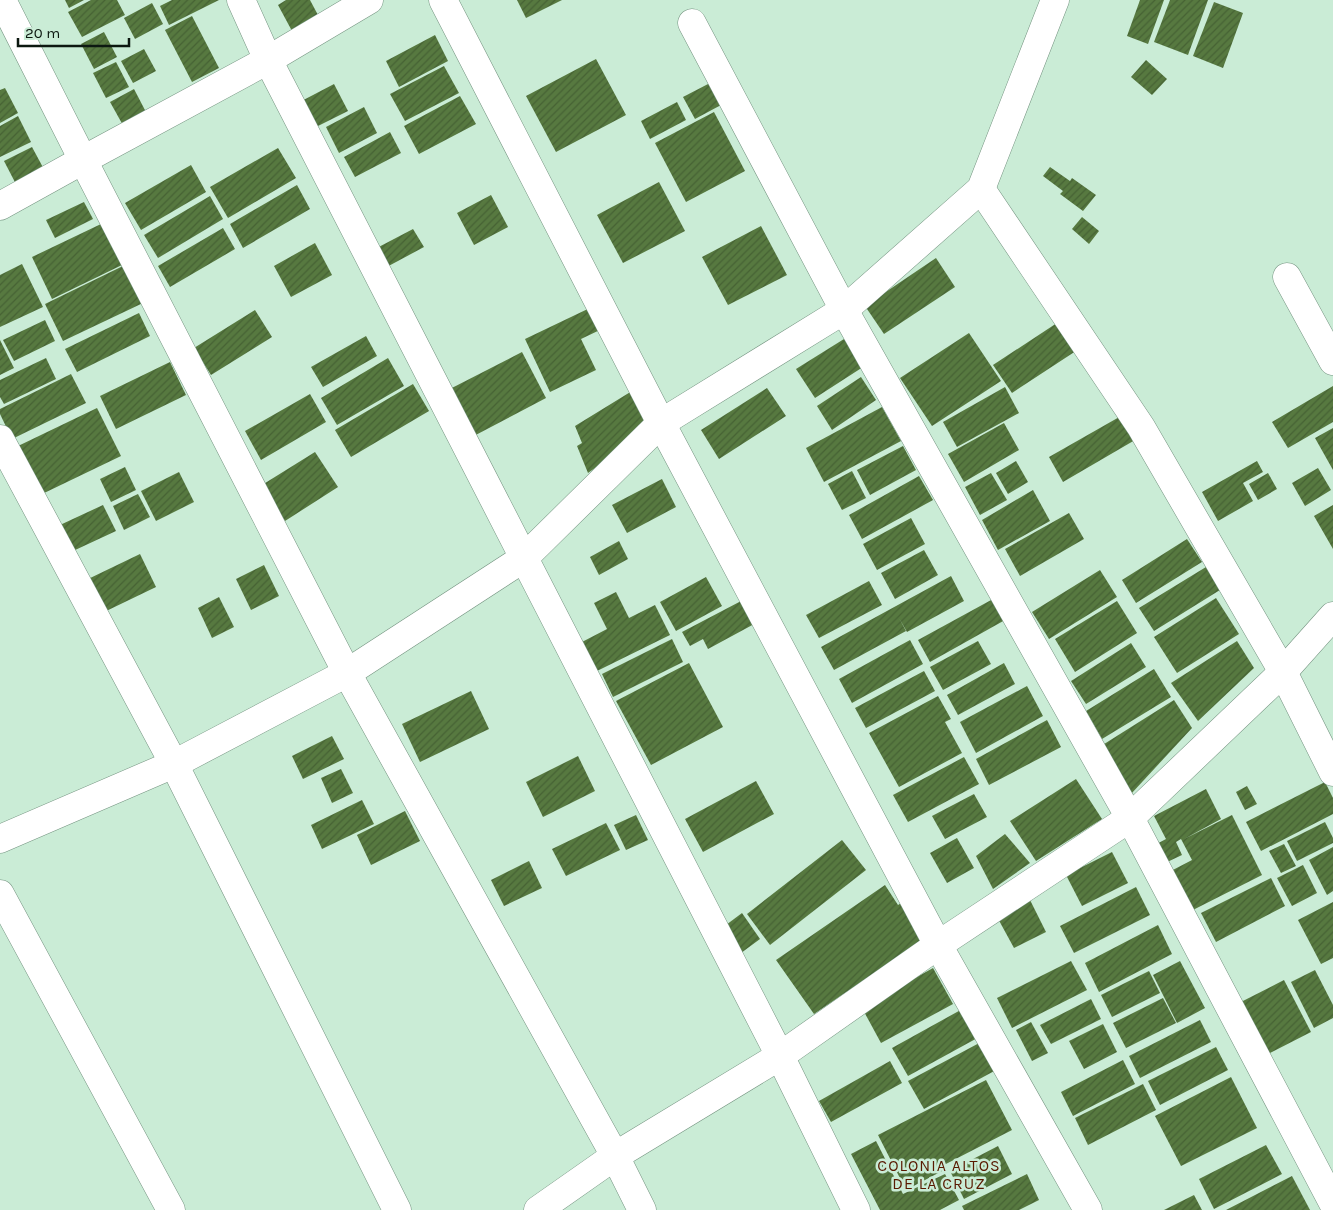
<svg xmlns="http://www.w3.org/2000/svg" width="1333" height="1210" font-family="Karla,sans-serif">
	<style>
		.building { fill: url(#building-hatch) }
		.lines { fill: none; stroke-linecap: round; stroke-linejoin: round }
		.minor-casing { stroke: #759481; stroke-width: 29 }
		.minor { stroke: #fff; stroke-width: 28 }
		.labels { text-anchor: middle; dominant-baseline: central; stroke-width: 5; stroke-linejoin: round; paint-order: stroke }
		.neighbourhood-label { font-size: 16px; letter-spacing: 1px; fill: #591900; stroke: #caecd6 }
	</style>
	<defs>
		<pattern id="building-hatch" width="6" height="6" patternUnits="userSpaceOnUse" patternTransform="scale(1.25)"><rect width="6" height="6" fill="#577940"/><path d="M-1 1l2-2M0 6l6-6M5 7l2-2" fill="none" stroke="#466234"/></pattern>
	</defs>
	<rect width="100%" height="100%" fill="#caecd6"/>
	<!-- building -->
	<g class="building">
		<polygon points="65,0 84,0 69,8"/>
		<polygon points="91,0 117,0 125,15 82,37 68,12"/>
		<polygon points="172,0 219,0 169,25 160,6"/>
		<polygon points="286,0 310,0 319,17 292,31 278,5"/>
		<polygon points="517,0 562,0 526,18"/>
		<polygon points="1140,0 1164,0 1148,44 1127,36"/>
		<polygon points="1170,0 1208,0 1188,55 1154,42"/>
		<polygon points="1214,2 1243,13 1223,68 1193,56"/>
		<polygon points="152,3 163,24 135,39 124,18"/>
		<polygon points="192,16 219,68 192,82 165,30"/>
		<polygon points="104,32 117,57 94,69 81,44"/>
		<polygon points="435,35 448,61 399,87 386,61"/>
		<polygon points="144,49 156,71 133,83 121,61"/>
		<polygon points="596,59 626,115 556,152 526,96"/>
		<polygon points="1146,60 1167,79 1152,95 1131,77"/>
		<polygon points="116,62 129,87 106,98 93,73"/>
		<polygon points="444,66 459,93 405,121 390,94"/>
		<polygon points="710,83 721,105 695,119 683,97"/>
		<polygon points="334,84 348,111 308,131 294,105"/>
		<polygon points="5,88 18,113 0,123 0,90"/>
		<polygon points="134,89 147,114 124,127 110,102"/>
		<polygon points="460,96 476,124 419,154 404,126"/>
		<polygon points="677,102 686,120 650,139 641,121"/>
		<polygon points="364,107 377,133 339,153 326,127"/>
		<polygon points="714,112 745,171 686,202 655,143"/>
		<polygon points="18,116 31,142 0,157 0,126"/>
		<polygon points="390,132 401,153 355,177 344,157"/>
		<polygon points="32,147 46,173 18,188 4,161"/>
		<polygon points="278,148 296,178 228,218 210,187"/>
		<polygon points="191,165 206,192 141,230 125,203"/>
		<polygon points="1050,167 1070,181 1072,178 1096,195 1083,211 1060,194 1063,191 1043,176"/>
		<polygon points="659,182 685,231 623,263 597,215"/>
		<polygon points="297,185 310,209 243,248 230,224"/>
		<polygon points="491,195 508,227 474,245 457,213"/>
		<polygon points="210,196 223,219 158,258 144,235"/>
		<polygon points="84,202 93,219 55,238 46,220"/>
		<polygon points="1082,217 1099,231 1089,244 1072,229"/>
		<polygon points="101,224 122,265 52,299 32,257"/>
		<polygon points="761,226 787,275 728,305 702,257"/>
		<polygon points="223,228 235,249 170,287 158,266"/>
		<polygon points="413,229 424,247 383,269 373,250"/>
		<polygon points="315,243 332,275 291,297 274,266"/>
		<polygon points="936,258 955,287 884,334 865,306"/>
		<polygon points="22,264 43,307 0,327 0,275"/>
		<polygon points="125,265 143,303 63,341 45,304"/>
		<polygon points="594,306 604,328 581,339 596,370 550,392 525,339"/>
		<polygon points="255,310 272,337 211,375 194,348"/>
		<polygon points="139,313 150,336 77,372 65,349"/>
		<polygon points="1063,319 1082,347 1012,393 993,365"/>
		<polygon points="45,320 55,341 14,361 3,340"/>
		<polygon points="969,333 1001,381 932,426 900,378"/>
		<polygon points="366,336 377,356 323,387 311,367"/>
		<polygon points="844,339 863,367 815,398 796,369"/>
		<polygon points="0,340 14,368 0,375"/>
		<polygon points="522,352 546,398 470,438 446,391"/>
		<polygon points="46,358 56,379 4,404 0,397 0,380"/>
		<polygon points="388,358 404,386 337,425 321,398"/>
		<polygon points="170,362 186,395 116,429 100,396"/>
		<polygon points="71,374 86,403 12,439 0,414 0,409"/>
		<polygon points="861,377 876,400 832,430 817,406"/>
		<polygon points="413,384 429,411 351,457 335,430"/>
		<polygon points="1333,386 1333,422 1288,448 1272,422"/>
		<polygon points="1005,387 1019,413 957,447 943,422"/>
		<polygon points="767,388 786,416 719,459 701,430"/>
		<polygon points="632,391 656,424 588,473 577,446 582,443 575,426"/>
		<polygon points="310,394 326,422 261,460 245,431"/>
		<polygon points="882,407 901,441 824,482 806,448"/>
		<polygon points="97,408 121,456 40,495 16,447"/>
		<polygon points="1121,416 1135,440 1063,482 1049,457"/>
		<polygon points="1004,423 1019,450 964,482 948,454"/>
		<polygon points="1333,428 1333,470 1315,438"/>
		<polygon points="903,446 916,470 870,495 857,470"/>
		<polygon points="315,452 338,487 285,521 262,485"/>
		<polygon points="1016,461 1028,482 1008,494 996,473"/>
		<polygon points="1257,461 1263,472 1243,483 1253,501 1218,521 1202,492"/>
		<polygon points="125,467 136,490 111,502 100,479"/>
		<polygon points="1318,468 1331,490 1305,506 1292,483"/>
		<polygon points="852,471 866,498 842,510 828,484"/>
		<polygon points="179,472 194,502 156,521 141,491"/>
		<polygon points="991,473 1007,500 980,515 965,487"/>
		<polygon points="1268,473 1277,489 1258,500 1249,484"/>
		<polygon points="919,476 933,500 862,539 849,515"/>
		<polygon points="662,479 676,507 627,533 612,505"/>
		<polygon points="1033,490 1050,521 998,550 982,520"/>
		<polygon points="138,494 150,517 124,530 113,506"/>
		<polygon points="103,505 116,531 73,551 60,525"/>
		<polygon points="1333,505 1333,549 1314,516"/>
		<polygon points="1069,513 1084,539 1020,576 1005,549"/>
		<polygon points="911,518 925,544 877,570 863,544"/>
		<polygon points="1187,539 1202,562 1136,603 1122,580"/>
		<polygon points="619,541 628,559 599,575 590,557"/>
		<polygon points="924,550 938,575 895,599 881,573"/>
		<polygon points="140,554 156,587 100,614 84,581"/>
		<polygon points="264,565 279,596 251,610 236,579"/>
		<polygon points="1206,567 1220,590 1154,631 1139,608"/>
		<polygon points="1100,570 1117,597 1049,639 1032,612"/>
		<polygon points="951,576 964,601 907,632 899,618 906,631 834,670 821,647"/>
		<polygon points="706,577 722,606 676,631 660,602"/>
		<polygon points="869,581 882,605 819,638 806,615"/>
		<polygon points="616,592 629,618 655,605 670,635 597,671 582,642 607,629 594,603"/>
		<polygon points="219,597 234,627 212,638 198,608"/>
		<polygon points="1216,598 1239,634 1177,673 1154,637"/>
		<polygon points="993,599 1005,620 930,662 918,640"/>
		<polygon points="743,600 756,623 708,649 703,639 690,646 682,632"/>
		<polygon points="1117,601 1137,633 1075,672 1055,639"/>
		<polygon points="672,639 683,662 613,697 602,674"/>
		<polygon points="910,640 923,664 852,703 839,679"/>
		<polygon points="978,641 991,664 943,690 930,667"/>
		<polygon points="1237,641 1254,668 1198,721 1171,683"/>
		<polygon points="1131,643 1146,667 1086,704 1071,681"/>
		<polygon points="689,663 723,727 651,765 616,701"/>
		<polygon points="1004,663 1015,684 958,715 947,695"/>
		<polygon points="1154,669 1171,697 1102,739 1086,711"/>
		<polygon points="924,671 935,691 866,728 855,708"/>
		<polygon points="1027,686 1043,716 976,753 960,722"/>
		<polygon points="471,691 489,729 420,762 402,724"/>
		<polygon points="938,696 951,719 945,722 962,753 899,787 869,733"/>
		<polygon points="1174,700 1192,728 1131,794 1101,746"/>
		<polygon points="1047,720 1061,747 989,785 976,759"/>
		<polygon points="332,736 344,759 303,779 292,756"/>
		<polygon points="578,756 595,791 543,817 526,782"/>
		<polygon points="964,757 979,784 908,822 893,795"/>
		<polygon points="341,769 353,793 332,803 321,778"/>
		<polygon points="1076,779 1102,819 1036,861 1010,821"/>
		<polygon points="756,781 774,814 703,852 685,819"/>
		<polygon points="1325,782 1333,798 1333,814 1261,851 1246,822"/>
		<polygon points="1247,786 1257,804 1245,810 1236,792"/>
		<polygon points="1206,789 1221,819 1184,839 1232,815 1262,875 1189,912 1169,872 1192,860 1181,839 1176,842 1182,855 1163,864 1153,846 1166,839 1154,816"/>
		<polygon points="974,794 987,817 945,839 932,816"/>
		<polygon points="362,800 374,824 322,849 311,825"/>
		<polygon points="405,811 420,841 371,865 357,835"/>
		<polygon points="636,815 648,840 626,850 614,825"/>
		<polygon points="1325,822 1333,838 1333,843 1297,861 1287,841"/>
		<polygon points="606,823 620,850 566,876 552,849"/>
		<polygon points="1005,834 1030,863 993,889 976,856"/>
		<polygon points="957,838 974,868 947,883 930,853"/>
		<polygon points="842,840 866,870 770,945 747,914"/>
		<polygon points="1284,844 1296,866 1281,873 1269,851"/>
		<polygon points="1333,847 1333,891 1327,895 1309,860"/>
		<polygon points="1112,852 1128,883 1082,906 1066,875"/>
		<polygon points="529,861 542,888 504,906 491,880"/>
		<polygon points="1303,865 1317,893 1292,906 1277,878"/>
		<polygon points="1271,878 1285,906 1216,942 1201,913"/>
		<polygon points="885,885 898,905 906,900 930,935 814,1014 776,960"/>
		<polygon points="1136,887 1150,915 1074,953 1060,926"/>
		<polygon points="1029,898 1046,932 1014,948 996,915"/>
		<polygon points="1333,902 1333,958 1321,964 1298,920"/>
		<polygon points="742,913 760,939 737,956 718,931"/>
		<polygon points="1158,925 1172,954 1099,992 1085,963"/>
		<polygon points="1071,961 1087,990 1012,1028 997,998"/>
		<polygon points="1180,961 1205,1008 1177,1023 1153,975"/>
		<polygon points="933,968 953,1004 881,1043 862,1008"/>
		<polygon points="1315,970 1333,1005 1333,1018 1314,1028 1291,982"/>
		<polygon points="1149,971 1160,993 1112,1017 1101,995"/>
		<polygon points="1284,980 1311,1032 1264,1056 1237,1004"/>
		<polygon points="1163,998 1176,1023 1126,1048 1113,1023"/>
		<polygon points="1091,999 1101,1019 1051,1044 1040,1025"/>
		<polygon points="966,1007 981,1036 908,1076 892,1048"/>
		<polygon points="1200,1020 1211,1042 1140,1078 1129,1056"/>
		<polygon points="1031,1022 1048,1053 1032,1061 1016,1030"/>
		<polygon points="1103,1024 1117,1052 1084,1069 1069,1041"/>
		<polygon points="983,1041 998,1069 924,1109 908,1081"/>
		<polygon points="1216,1047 1228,1070 1160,1105 1148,1081"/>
		<polygon points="1123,1060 1135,1084 1073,1116 1061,1092"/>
		<polygon points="890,1061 902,1083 831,1122 819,1101"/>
		<polygon points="1231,1077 1257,1128 1181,1166 1155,1116"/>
		<polygon points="986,1080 1012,1130 942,1166 944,1170 906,1190 878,1135"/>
		<polygon points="1143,1084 1156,1110 1088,1145 1075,1118"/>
		<polygon points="876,1141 903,1194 945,1174 959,1200 940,1210 880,1210 851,1154"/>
		<polygon points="1266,1145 1282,1174 1214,1209 1199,1179"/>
		<polygon points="998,1146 1012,1174 964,1199 950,1171"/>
		<polygon points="1027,1174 1039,1200 1019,1210 964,1210 962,1206"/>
		<polygon points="1292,1176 1310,1210 1226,1210"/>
		<polygon points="1194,1195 1202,1210 1164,1210"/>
	</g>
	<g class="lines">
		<!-- minor casing -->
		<g class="minor-casing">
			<g id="minor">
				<polyline points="2,0 83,160 347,673 615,1156 642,1210"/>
				<polyline points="241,0 268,60 780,1056 856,1210"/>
				<polyline points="443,0 661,423 938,945 1088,1210"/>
				<polyline points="692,23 844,310 1130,818 1333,1203"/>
				<polyline points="981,189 1141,427 1283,672 1333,772"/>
				<polyline points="0,206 83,160 268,60 369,0"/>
				<polyline points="1287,277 1333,361"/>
				<polyline points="0,439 174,764 397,1210"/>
				<polyline points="0,839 174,764 347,673 524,558 661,423 844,310 981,189 1055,0"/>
				<polyline points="0,894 171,1210"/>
				<polyline points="538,1210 615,1156 780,1056 938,945 1130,818 1283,672 1333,616"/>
			</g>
		</g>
		<!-- minor -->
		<use href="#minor" class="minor"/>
	</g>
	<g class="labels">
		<!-- neighbourhood labels -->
		<g class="neighbourhood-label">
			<text x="939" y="1165">COLONIA ALTOS<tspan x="939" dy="18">DE LA CRUZ</tspan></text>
		</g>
	</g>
	<!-- scale -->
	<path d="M18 38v8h111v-8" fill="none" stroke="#0c1810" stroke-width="2.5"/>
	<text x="25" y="38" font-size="15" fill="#0c1810" stroke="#caecd6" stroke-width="4" paint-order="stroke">20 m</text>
</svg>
